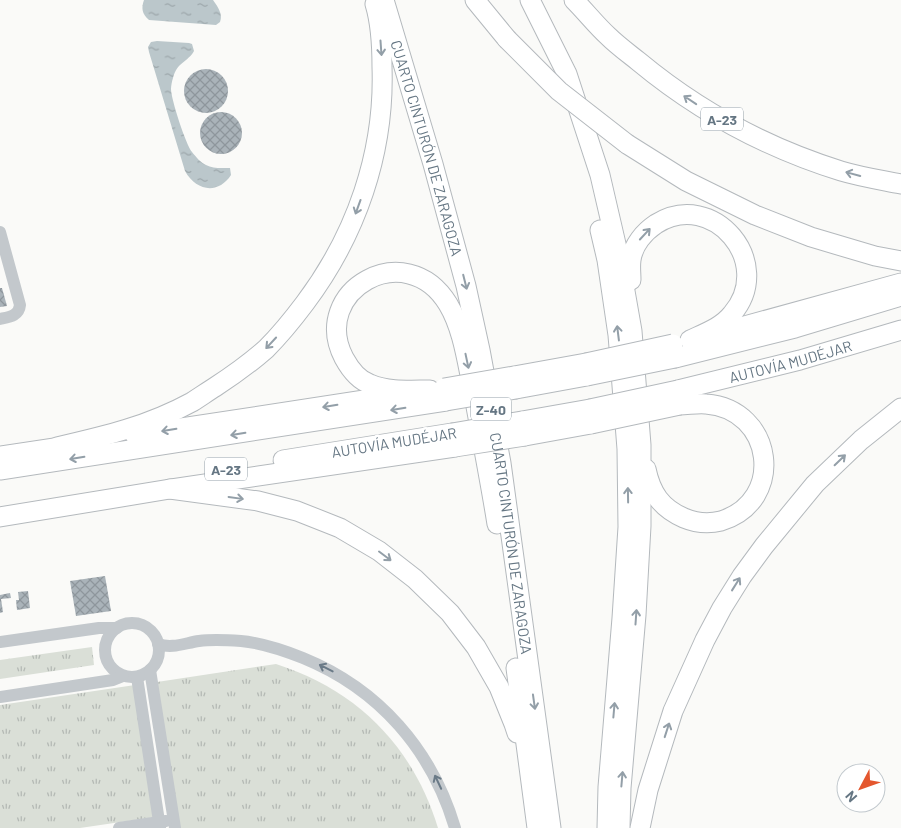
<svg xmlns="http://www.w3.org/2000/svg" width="901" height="828" font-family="Barlow,sans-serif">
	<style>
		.grass { fill: url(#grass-tufts) }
		.water { fill: url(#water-ripples) }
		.building { fill: url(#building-cross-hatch) }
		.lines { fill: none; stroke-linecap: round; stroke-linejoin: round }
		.highway-casing { stroke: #b4b9bd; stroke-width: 21 }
		.minor { stroke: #c3c8cc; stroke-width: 12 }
		.highway { stroke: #fff; stroke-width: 19 }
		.highway-bridge-casing { stroke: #b4b9bd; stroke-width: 21; stroke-linecap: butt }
		.highway-bridge { stroke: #fff; stroke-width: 19 }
		.oneway { stroke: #939fa8 }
		.oneway2 { stroke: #6a7a87 }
		.labels { text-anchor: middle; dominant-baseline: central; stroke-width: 5; stroke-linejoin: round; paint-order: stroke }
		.shield { fill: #fff; stroke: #939fa8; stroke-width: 1 }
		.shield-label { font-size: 14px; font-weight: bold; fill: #657683 }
		.street-label { font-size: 15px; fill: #657683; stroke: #fff }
	</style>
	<defs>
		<pattern id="grass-tufts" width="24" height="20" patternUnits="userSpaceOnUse" patternTransform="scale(1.25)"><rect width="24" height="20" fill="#dadfd7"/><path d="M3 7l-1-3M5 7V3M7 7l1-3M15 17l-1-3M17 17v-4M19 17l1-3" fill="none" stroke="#b4b9b4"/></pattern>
		<pattern id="water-ripples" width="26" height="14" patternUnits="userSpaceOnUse" patternTransform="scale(1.25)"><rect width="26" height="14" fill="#bbc7cb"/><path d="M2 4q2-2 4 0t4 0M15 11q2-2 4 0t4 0" fill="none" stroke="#9ca6aa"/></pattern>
		<pattern id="building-cross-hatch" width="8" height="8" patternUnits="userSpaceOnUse" patternTransform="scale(1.25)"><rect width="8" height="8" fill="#aab3b9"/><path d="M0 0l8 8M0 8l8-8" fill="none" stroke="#8e969c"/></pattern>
	</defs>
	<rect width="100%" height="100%" fill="#fafaf8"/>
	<!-- grass -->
	<g class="grass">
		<polygon points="92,647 94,665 0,679 0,660"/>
		<path d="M276,664C357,690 413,746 438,828H179L157,682Z"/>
		<polygon points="135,685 155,817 80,828 0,828 0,705"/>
	</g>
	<!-- water -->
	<g class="water">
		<path d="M144,0H213C218,7 223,14 220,22L216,25L149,20C142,14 141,8 144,0Z"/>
		<path d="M157,41L189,43L192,44L194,51C188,62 177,62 173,78C172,81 171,86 171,89C171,99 186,145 192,152C196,157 201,163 206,165C213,169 222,168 230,168L231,175C218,195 196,191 185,171L149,52L148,47L151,42Z"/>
	</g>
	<!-- building -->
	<g class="building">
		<circle cx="206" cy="91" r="22"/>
		<circle cx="221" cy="133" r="21"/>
		<polygon points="0,288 2,288 7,306 0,307"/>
		<polygon points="105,576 111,611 76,616 70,581"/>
		<polygon points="28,591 30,608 17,610 16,600 19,600 18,592"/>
		<polygon points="10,593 11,598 1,599 3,612 0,613 0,595"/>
	</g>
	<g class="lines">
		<!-- highway casing -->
		<g class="highway-casing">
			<g id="highway">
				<path id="s1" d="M384,0L433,164L466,286L480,350L501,463L551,828"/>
				<polyline points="475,0 507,39"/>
				<polyline points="530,0 567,74 600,175 619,257 632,331 641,445 641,526 636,615 621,788 620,828"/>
				<path d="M574,0C586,12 596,25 608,36C617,45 628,53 638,61C697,110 767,148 841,171C861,177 881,180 901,184"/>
				<polyline points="627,144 686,181 755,215 811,237 875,256 901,261"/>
				<polyline points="600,230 607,260 618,335 627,449 628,527 622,618 608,787 607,828"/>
				<path d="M631,280C631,273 630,267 631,260C633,245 644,232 656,224C713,188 776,263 732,314C722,327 705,333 690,340"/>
				<polyline points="712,335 901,283"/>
				<polyline points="675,358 795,328 901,296"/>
				<polyline points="514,376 586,363"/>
				<polyline points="516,389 587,376"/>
				<path d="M430,390C411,390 388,392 370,384C358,380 350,369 344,358C309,291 406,235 448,304C463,329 467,362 473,390C481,435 490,480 497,524"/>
				<path id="s2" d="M678,390L800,360L901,330"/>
				<polyline points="522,421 590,409"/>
				<polyline points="135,435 397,395"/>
				<polyline points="525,436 591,424"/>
				<path d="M57,447C105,436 148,426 192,402C200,397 207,392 215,387C232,376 250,363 266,349C280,335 293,319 305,303C356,235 385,153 382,67C382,46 381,24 375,4"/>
				<polyline points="0,456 68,446"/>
				<polyline points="283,460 452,433"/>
				<path d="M646,469C651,493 661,508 684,518C696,523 709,524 721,521C786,501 774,409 706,404C698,403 688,405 680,405"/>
				<polyline points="0,470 446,401"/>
				<polyline points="170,489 258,501 297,511 340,528 379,551 415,579 450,613 476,647 499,687 514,724 517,733"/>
				<polyline points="0,517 170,489 455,447"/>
				<polyline points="516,668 537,828"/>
				<polyline points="640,828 648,790 673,711 705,640 722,608 742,576 764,546 815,484 861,440 901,408"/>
			</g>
		</g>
		<!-- minor -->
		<g class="minor">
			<path d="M0,232L20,305C19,316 9,317 0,319"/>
			<circle cx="132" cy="650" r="27"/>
			<polyline points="0,642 99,628 117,628"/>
			<path d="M158,644C172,649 185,643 199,641C213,639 227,640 241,641C263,643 283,650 303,658C379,689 432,750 455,828"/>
			<polyline points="150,670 175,828"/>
			<polyline points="137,677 160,828"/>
			<polyline points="0,697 113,680 123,676"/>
			<polyline points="119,828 166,821"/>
		</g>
		<!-- highway -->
		<use href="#highway" class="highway"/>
		<!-- highway-bridge casing -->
		<g class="highway-bridge-casing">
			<g id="highway-bridge">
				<polyline points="507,39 559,91 627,144"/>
				<polyline points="586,363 673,344"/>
				<polyline points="587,376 675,358"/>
				<polyline points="444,388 514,376"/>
				<polyline points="446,401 516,389"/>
				<polyline points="590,409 678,390"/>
				<polyline points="591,424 680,405"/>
				<polyline points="452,433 522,421"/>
				<polyline points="455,447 525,436"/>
			</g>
		</g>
		<!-- highway-bridge -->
		<use href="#highway-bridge" class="highway-bridge"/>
	</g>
	<!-- one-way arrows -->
	<defs><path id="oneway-shaft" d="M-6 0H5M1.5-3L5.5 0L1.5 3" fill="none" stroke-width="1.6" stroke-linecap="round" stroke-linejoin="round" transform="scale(1.25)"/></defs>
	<g class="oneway">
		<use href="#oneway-shaft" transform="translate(381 48) rotate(86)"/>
		<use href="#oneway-shaft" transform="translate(690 100) rotate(-146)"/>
		<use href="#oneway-shaft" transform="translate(853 174) rotate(-165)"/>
		<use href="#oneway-shaft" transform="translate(358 207) rotate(110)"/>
		<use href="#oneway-shaft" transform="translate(645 234) rotate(-47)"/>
		<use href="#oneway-shaft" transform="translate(465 282) rotate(76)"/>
		<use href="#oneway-shaft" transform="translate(618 333) rotate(-97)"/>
		<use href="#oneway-shaft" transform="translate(271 343) rotate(133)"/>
		<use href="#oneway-shaft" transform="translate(467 361) rotate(78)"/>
		<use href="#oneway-shaft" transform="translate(330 406) rotate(171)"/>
		<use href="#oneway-shaft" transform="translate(398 409) rotate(171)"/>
		<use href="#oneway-shaft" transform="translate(169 430) rotate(171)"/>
		<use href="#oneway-shaft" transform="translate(238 434) rotate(171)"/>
		<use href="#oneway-shaft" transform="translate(77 458) rotate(171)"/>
		<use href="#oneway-shaft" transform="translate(840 460) rotate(-44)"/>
		<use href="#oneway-shaft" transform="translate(628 495) rotate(-91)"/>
		<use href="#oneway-shaft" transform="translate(236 498) rotate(8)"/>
		<use href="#oneway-shaft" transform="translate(385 556) rotate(37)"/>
		<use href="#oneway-shaft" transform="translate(736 584) rotate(-58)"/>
		<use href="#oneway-shaft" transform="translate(636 617) rotate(-86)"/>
		<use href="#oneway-shaft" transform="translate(534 702) rotate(82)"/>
		<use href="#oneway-shaft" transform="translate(614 710) rotate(-85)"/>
		<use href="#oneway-shaft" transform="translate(667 730) rotate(-72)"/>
		<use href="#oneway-shaft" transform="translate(622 779) rotate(-85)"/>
	</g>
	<g class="oneway2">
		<use href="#oneway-shaft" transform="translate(326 668) rotate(-153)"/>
		<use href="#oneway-shaft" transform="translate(438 782) rotate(-115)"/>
	</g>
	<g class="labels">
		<!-- shield labels -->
		<g class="shield">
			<rect x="701" y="107.5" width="42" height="23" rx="4"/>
			<rect x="471" y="397.5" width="40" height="23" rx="4"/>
			<rect x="205" y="457.5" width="42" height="23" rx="4"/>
		</g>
		<g class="shield-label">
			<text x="722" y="119">A-23</text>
			<text x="491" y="409">Z-40</text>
			<text x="226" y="469">A-23</text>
		</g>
		<!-- street labels -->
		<g class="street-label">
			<text stroke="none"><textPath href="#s1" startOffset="154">CUARTO CINTURÓN DE ZARAGOZA</textPath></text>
			<text stroke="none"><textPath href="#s2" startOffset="116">AUTOVÍA MUDÉJAR</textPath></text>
			<text transform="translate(394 442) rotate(-9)">AUTOVÍA MUDÉJAR</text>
			<text stroke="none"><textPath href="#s1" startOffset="559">CUARTO CINTURÓN DE ZARAGOZA</textPath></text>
		</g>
	</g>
	<!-- north arrow -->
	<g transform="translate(861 788) rotate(229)"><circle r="24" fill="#ffffff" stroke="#c1c8cd"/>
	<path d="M0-4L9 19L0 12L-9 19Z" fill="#e4572e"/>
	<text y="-8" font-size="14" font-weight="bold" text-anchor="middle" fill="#657683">N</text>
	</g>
</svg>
